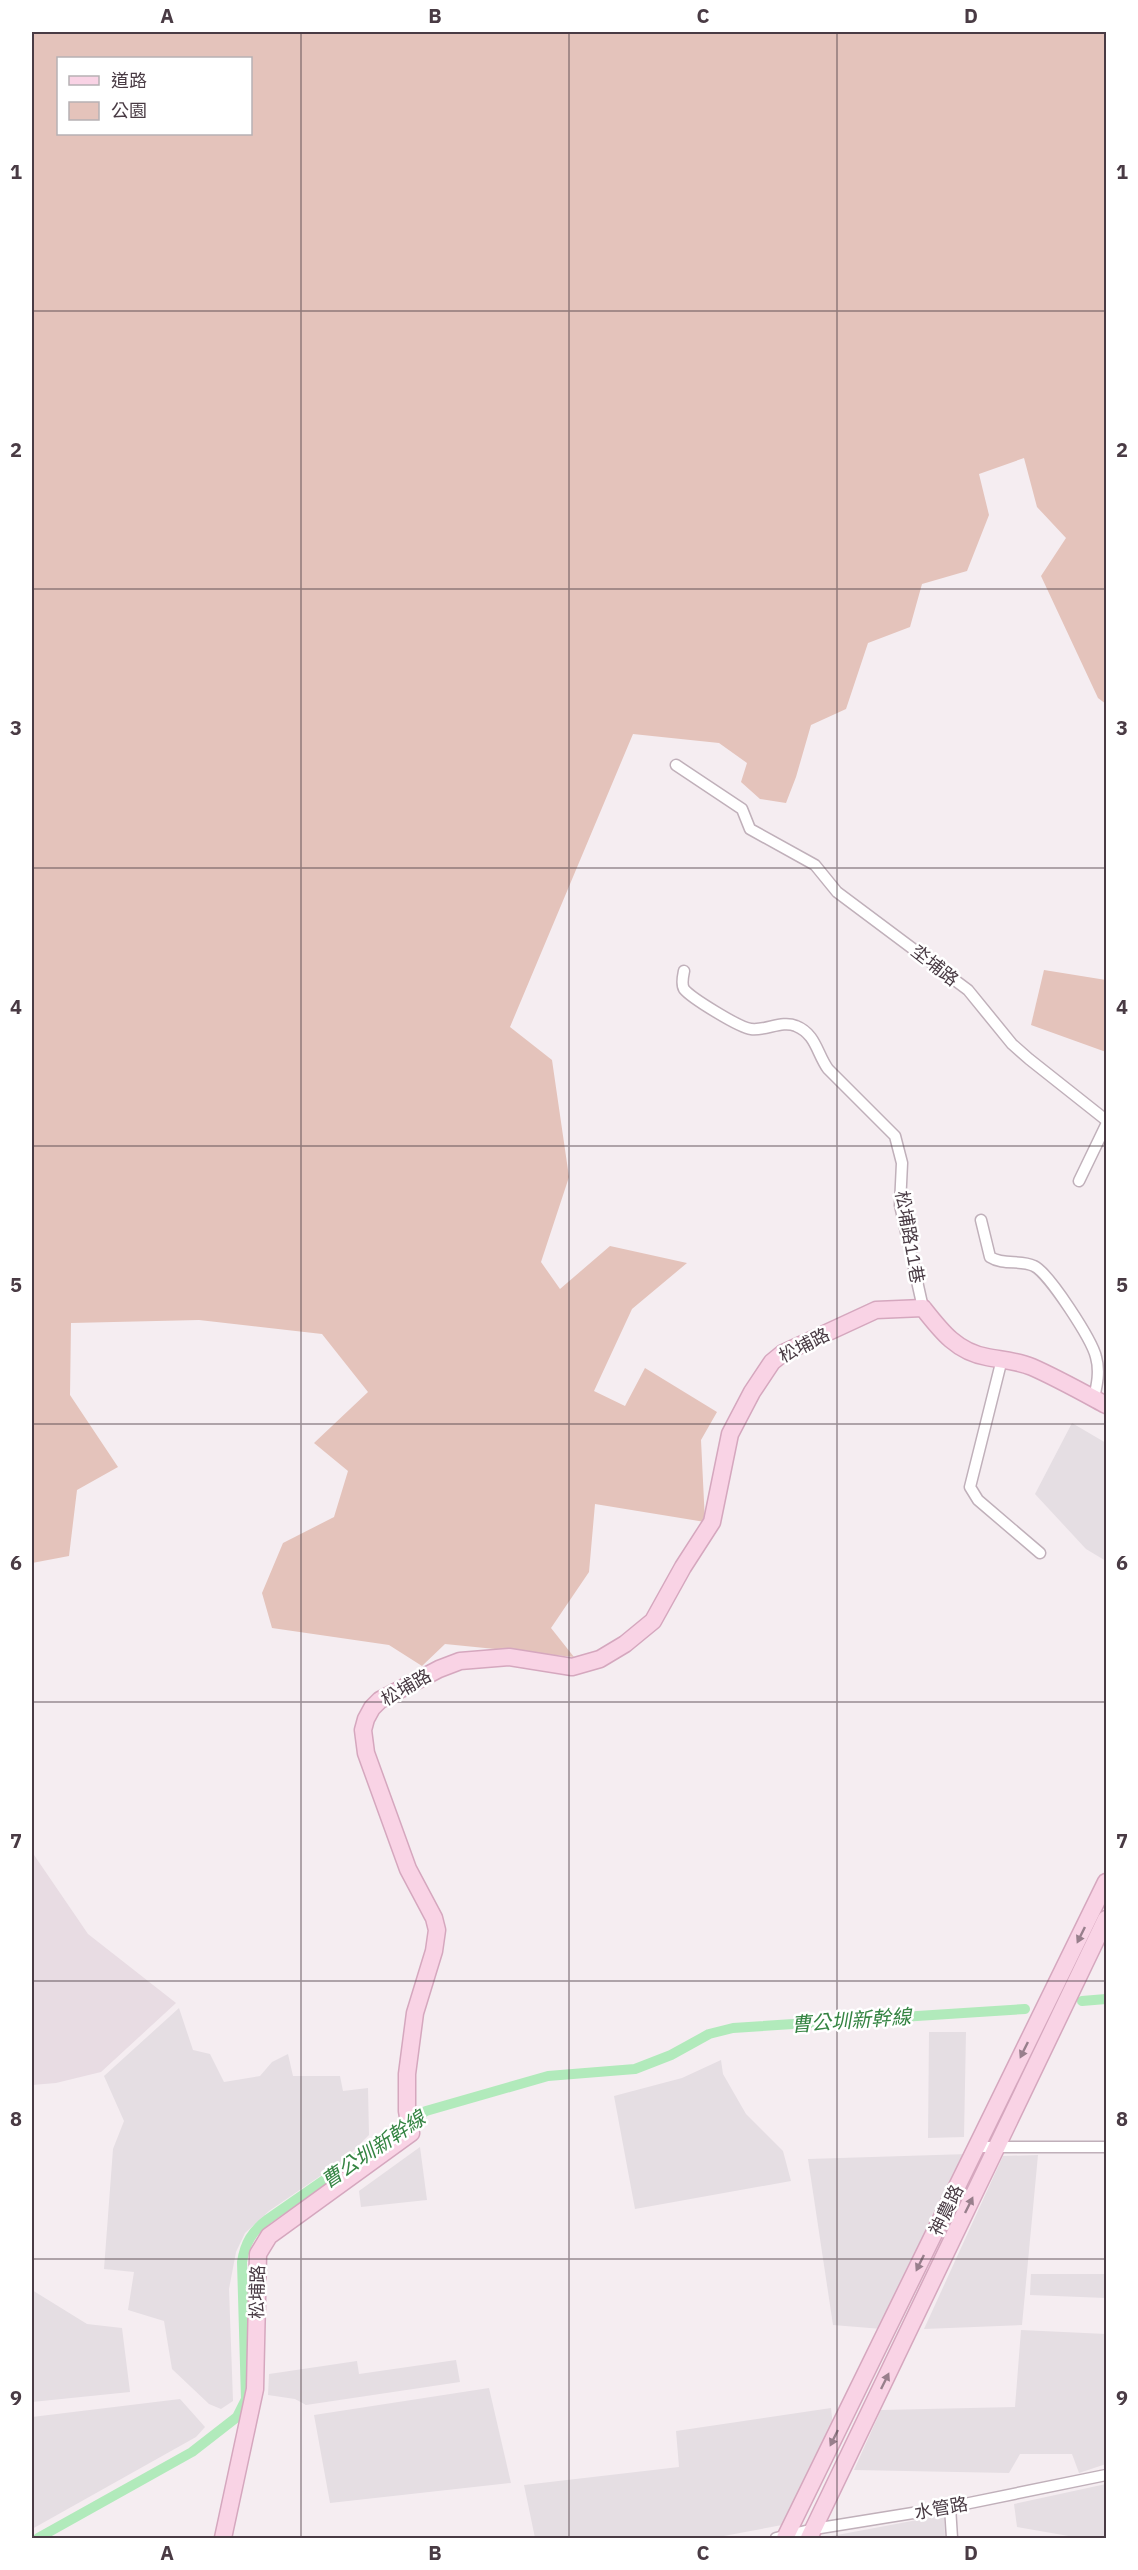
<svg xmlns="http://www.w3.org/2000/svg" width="1138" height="2570" font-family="'IBM Plex Sans','Noto Sans TC',sans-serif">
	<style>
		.residential { fill: #e8dce3 }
		.industrial { fill: #e5dee3 }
		.green { fill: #e4c3bb; fill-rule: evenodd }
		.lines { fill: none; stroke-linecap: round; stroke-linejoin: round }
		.canal { stroke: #b1eabb; stroke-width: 10 }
		.street-casing { stroke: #c0b0ba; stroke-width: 13 }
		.secondary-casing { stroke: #d5a7be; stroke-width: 19 }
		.street { stroke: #fff; stroke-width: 10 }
		.secondary { stroke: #f9d3e5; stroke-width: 16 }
		.oneway { fill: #987f8c }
		.grid { fill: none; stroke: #493b44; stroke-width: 1.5; stroke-opacity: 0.55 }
		.labels { text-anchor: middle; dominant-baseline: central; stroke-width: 5; stroke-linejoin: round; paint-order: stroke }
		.street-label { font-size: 18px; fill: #493b44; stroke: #fff }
		.water-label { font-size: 20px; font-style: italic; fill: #348442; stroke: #fff }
		.neatline { fill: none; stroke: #493b44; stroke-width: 2 }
		.grid-label { font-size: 20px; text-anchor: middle; font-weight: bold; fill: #493b44 }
	</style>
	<rect width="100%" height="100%" fill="#f5edf1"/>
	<!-- residential -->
	<polygon class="residential" points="32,1852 88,1934 176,2003 101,2072 56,2083 32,2085"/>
	<!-- industrial -->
	<g class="industrial">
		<polygon points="1072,1423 1106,1443 1106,1561 1086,1549 1035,1494"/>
		<polygon points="179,2008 193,2050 210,2054 224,2082 260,2076 272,2062 288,2054 293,2076 340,2076 343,2091 368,2088 369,2135 345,2159 269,2211 245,2233 236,2252 229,2289 233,2401 221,2409 209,2404 172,2369 164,2321 128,2310 134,2272 104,2269 113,2149 124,2121 104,2076"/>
		<polygon points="929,2032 966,2032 964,2137 928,2138"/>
		<polygon points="721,2060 723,2074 746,2114 783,2151 791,2181 635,2209 614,2096 682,2078"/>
		<polygon points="420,2147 427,2200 361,2207 359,2191"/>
		<polygon points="968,2154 882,2329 833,2325 808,2159"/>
		<polygon points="1038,2155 1022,2325 924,2329 1003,2156"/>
		<polygon points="1031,2274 1106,2274 1106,2298 1030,2295"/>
		<polygon points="32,2290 87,2324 122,2328 130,2392 32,2402"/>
		<polygon points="1021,2330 1106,2334 1106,2464 1079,2473 1072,2454 1020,2454 1009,2473 854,2470 881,2410 1015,2407"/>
		<polygon points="456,2360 460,2382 306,2405 295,2399 268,2395 269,2374 357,2361 359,2374"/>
		<polygon points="489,2388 511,2483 330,2503 314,2415"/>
		<polygon points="180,2399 205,2427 196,2437 32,2529 32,2417"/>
		<polygon points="831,2408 833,2427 782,2525 713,2538 535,2538 524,2485 679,2467 676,2431"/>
		<polygon points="1106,2484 1106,2538 1080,2538 1017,2527 1014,2504"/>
		<polygon points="944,2515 945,2538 821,2538"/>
	</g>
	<!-- green -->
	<g class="green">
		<path d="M32,32H1106V704L1098,698L1041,576L1066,538L1037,507L1024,458L979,474L989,515L967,571L922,584L910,627L868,643L846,709L811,725L796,777L786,803L760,799L741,782L747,763L719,743L633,734L510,1027L552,1060L569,1177L541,1262L560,1289L610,1246L687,1263L632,1309L594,1391L625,1406L645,1368L717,1412L701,1440L705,1522L595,1504L589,1572L551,1628L574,1657L445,1644L422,1666L389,1645L272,1628L262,1593L283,1543L334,1517L348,1471L314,1443L368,1392L322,1334L199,1320L71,1323L70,1395L118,1467L77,1490L69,1556L32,1563ZM58,58H250V134H58Z"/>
		<polygon points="1044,970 1106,980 1106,1052 1031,1025"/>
	</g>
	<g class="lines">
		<!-- canal -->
		<g class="canal">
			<polyline points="1082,2001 1106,1999"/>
			<path d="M38,2538L192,2452L237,2417L246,2399L242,2262C245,2243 252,2231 268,2219L399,2128L426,2111L548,2076L635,2069L671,2055L709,2034L733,2028L1025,2009"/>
		</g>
		<!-- street casing -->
		<g class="street-casing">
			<g id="street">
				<polyline points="676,765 742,809 750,829 815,865 837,892 968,990 1012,1044 1029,1059 1106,1120"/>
				<path d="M684,971C683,976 681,984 684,989C691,998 740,1028 751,1029C766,1031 782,1020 796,1026C816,1034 817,1054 828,1069L895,1136L902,1163L900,1205L923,1308"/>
				<polyline points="1079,1181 1106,1125"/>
				<path d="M981,1220L990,1257C1004,1266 1020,1259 1034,1266C1049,1273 1092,1340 1096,1357C1100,1371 1097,1385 1094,1398"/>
				<polyline points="1002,1359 970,1487 978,1500 1040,1553"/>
				<polyline points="977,2147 1106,2147"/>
				<polyline points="950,2507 952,2538"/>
				<polyline points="776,2538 814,2529 950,2507 1106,2475"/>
			</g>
		</g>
		<!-- secondary casing -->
		<g class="secondary-casing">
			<g id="secondary">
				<path d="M223,2538L255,2389L258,2254L269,2236L411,2133L407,2111V2074L415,2013L434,1951L437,1930L434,1918L408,1869L366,1753L363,1730L366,1719L372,1708L380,1700L439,1669L460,1661L509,1657L572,1667L600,1659L625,1644L653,1621L683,1567L712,1522L730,1434L752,1392L772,1362L783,1353L876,1310L923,1308C941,1331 957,1352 987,1357C1003,1360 1018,1361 1032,1367C1057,1378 1082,1392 1106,1405"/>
				<polyline points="785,2538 1106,1882"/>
				<polyline points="809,2538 1106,1919"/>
			</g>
		</g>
		<!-- street -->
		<use href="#street" class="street"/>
		<!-- secondary -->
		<use href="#secondary" class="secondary"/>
	</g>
	<!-- one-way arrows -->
	<defs><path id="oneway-solid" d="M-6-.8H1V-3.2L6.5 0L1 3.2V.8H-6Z" transform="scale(1.5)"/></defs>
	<g class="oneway">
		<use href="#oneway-solid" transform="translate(1081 1935) rotate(116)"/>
		<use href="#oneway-solid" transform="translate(1024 2050) rotate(116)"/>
		<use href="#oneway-solid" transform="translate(969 2205) rotate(-64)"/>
		<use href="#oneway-solid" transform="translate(920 2263) rotate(116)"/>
		<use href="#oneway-solid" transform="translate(885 2381) rotate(-64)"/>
		<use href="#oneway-solid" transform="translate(834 2438) rotate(116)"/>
	</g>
	<!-- grid -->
	<path class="grid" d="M301,32V2538M569,32V2538M837,32V2538M32,311H1106M32,589H1106M32,868H1106M32,1146H1106M32,1424H1106M32,1702H1106M32,1981H1106M32,2259H1106"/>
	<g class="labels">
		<!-- street labels -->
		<g class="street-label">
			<text transform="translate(935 965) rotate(38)">坔埔路</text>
			<text transform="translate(910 1237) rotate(80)">松埔路11巷</text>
			<text transform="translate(804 1345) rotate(-27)">松埔路</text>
			<text transform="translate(406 1687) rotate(-30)">松埔路</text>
			<text transform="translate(946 2210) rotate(-64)">神農路</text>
			<text transform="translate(257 2292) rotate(-89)">松埔路</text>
			<text transform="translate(941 2508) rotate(-10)">水管路</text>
		</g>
		<!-- water labels -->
		<g class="water-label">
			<text transform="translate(851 2020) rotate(-4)">曹公圳新幹線</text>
			<text transform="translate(373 2149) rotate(-34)">曹公圳新幹線</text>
		</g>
	</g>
	<!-- border -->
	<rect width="1138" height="2570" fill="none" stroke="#ffffff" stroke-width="66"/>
	<!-- legend -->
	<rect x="57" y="57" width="195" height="78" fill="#ffffff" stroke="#b6b1b4" stroke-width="1.5"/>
	<rect x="69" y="76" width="30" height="9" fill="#f9d3e5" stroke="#b6b1b4" stroke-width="1.5"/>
	<text x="111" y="87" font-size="18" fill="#493b44">道路</text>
	<rect x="69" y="102" width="30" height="18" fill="#e4c3bb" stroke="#b6b1b4" stroke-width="1.5"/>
	<text x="111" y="117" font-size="18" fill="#493b44">公園</text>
	<rect x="33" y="33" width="1072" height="2504" class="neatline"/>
	<g class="grid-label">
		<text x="167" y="23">A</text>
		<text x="435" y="23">B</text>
		<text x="703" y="23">C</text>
		<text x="971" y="23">D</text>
		<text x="16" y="179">1</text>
		<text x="1122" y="179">1</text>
		<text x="16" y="457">2</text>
		<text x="1122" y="457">2</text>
		<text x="16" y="735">3</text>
		<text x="1122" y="735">3</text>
		<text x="16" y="1014">4</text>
		<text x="1122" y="1014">4</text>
		<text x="16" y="1292">5</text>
		<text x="1122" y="1292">5</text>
		<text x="16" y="1570">6</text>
		<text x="1122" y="1570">6</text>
		<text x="16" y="1848">7</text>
		<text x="1122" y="1848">7</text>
		<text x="16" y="2126">8</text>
		<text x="1122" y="2126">8</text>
		<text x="16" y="2405">9</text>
		<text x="1122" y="2405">9</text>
		<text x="167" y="2560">A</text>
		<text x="435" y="2560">B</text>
		<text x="703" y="2560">C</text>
		<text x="971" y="2560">D</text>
	</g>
</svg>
